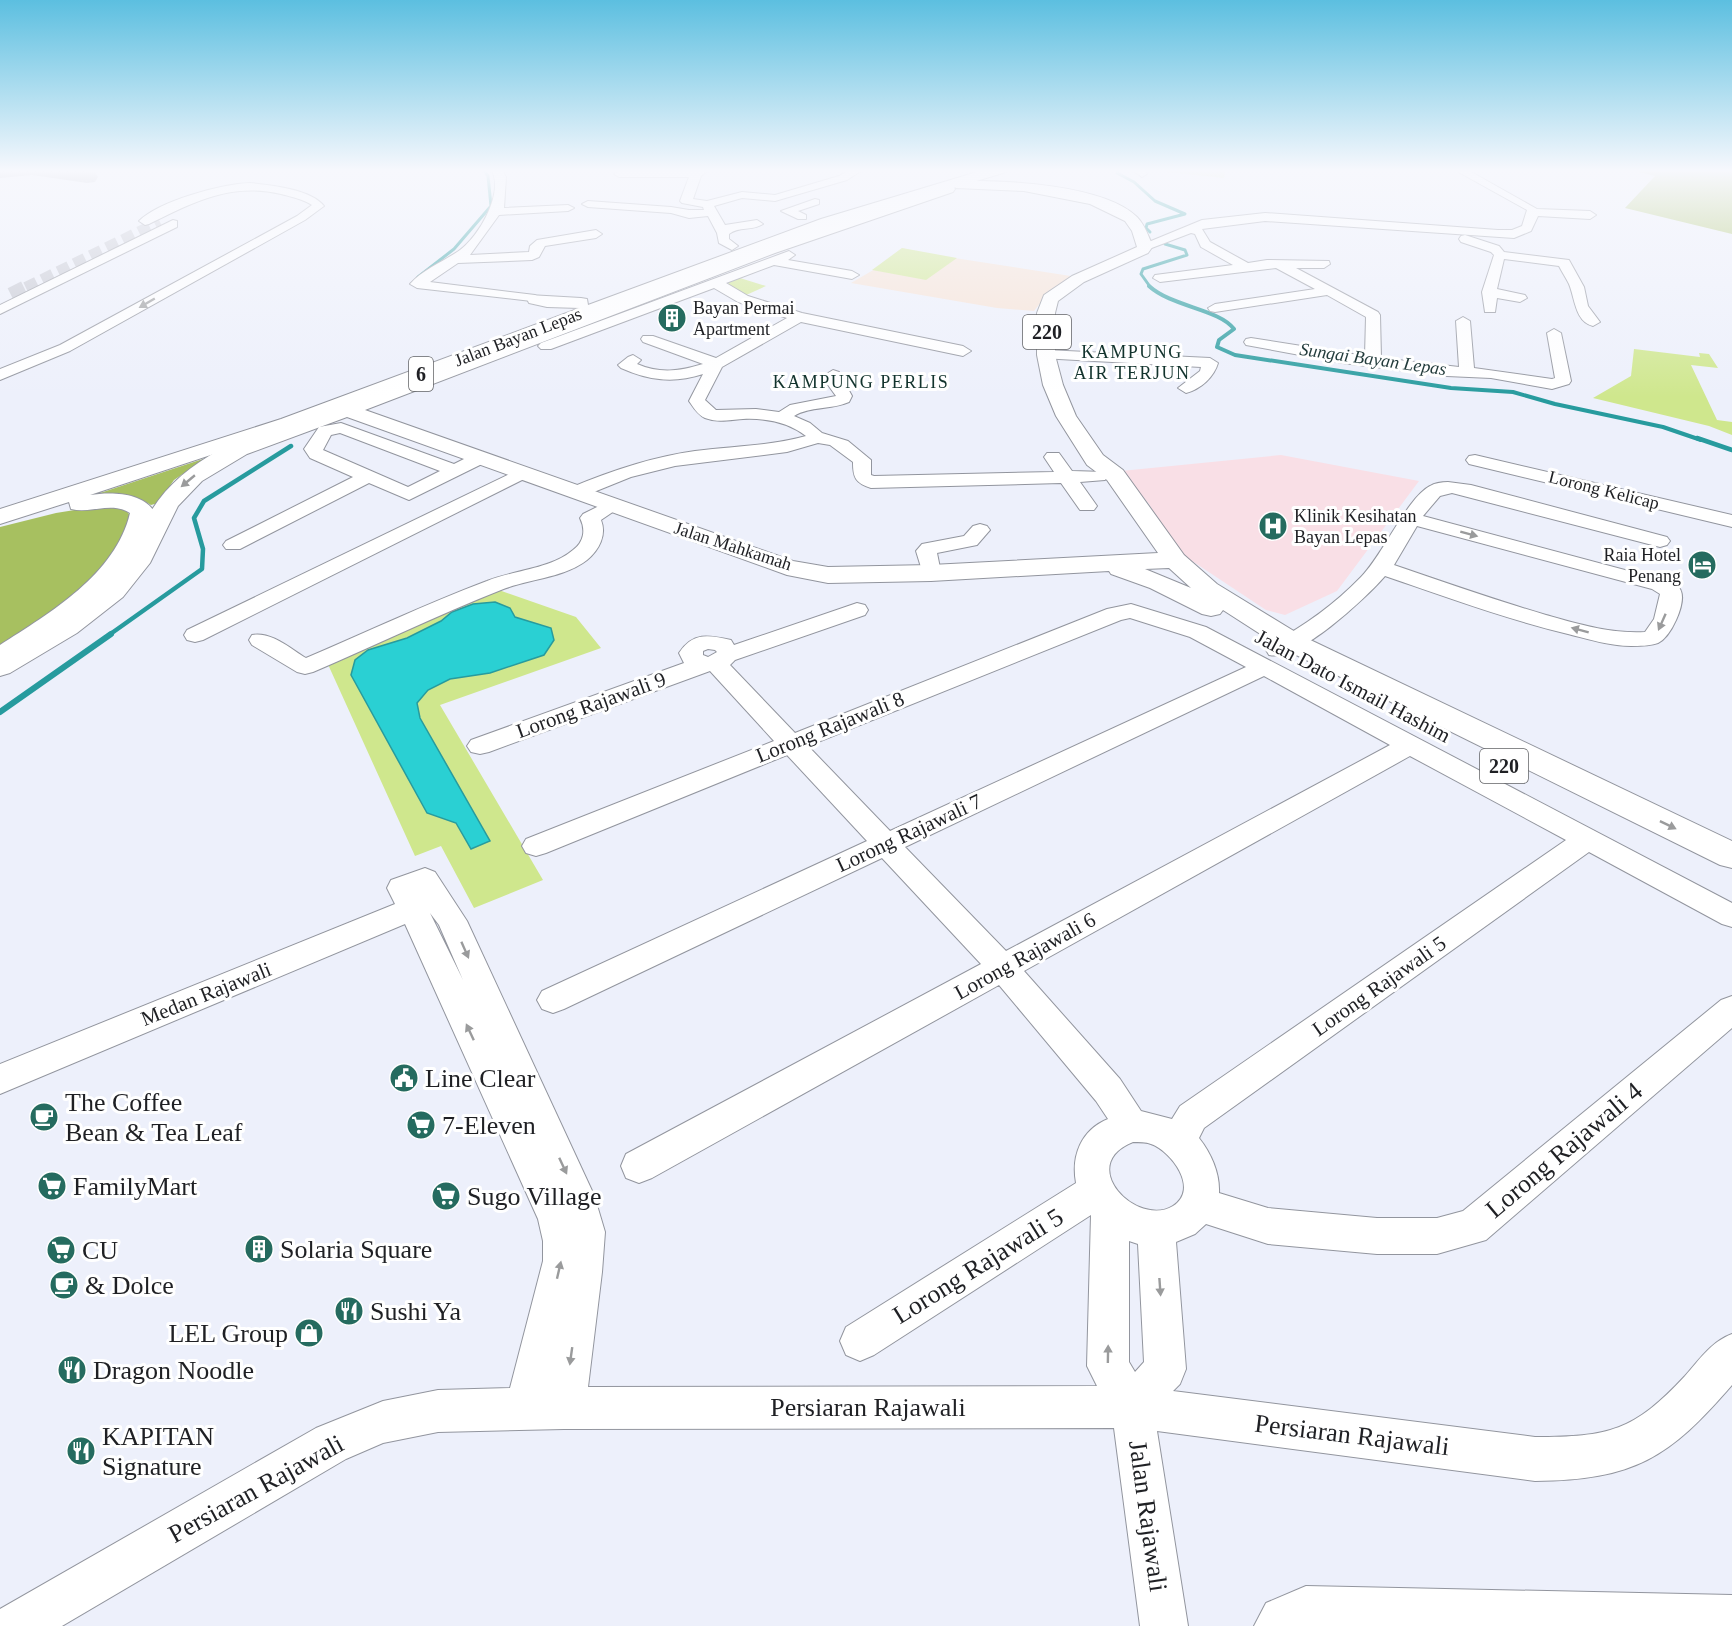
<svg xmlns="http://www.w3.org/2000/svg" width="1732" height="1626" font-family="Georgia,serif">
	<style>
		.education { fill: #f7e2d4 }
		.medical { fill: #f9dfe6 }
		.green { fill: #cfe78d }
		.forest { fill: #a7c060 }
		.water { fill: #2ad0d3; stroke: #279b9e; stroke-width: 1.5 }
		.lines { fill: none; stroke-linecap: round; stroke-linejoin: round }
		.stream-far3 { stroke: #279b9e; stroke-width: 3 }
		.stream-far2 { stroke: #279b9e; stroke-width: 4 }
		.stream-far1 { stroke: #279b9e; stroke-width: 4.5 }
		.stream { stroke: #279b9e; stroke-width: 6 }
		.taxiway { fill: #9698a0; fill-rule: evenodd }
		.minor-tunnel-far1 { stroke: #c4c6d0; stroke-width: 12; stroke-dasharray: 12 6; stroke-linecap: butt }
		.minor-tunnel { stroke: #c4c6d0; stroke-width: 15; stroke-dasharray: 15 8; stroke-linecap: butt }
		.minor-casing { stroke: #92959e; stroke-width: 2 }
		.major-casing { stroke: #92959e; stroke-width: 2 }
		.highway-casing { stroke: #92959e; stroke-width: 2 }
		.minor { fill: #fff; fill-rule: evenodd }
		.major { fill: #fff; fill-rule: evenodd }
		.highway { fill: #fff; fill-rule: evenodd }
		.oneway { fill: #9a9b9c }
		.labels { text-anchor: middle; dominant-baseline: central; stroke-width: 6; stroke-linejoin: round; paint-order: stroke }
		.far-poi-label { font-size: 18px; fill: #1f2024; stroke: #fff; text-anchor: start }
		.far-street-label { font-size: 18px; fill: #1f2024; stroke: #fff }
		.far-neighbourhood-label { font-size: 18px; letter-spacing: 1.5px; fill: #12332d; stroke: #fff }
		.far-water-label { font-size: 18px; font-style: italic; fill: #233c3c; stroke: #fff }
		.shield { fill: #fff; stroke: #626366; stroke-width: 1.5 }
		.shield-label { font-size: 20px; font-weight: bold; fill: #1f2024 }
		.street-label { font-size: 21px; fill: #1f2024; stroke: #fff }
		.near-poi-label { font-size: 26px; fill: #1f2024; stroke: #fff; text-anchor: start }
		.near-street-label { font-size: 26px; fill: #1f2024; stroke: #fff }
	</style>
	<rect width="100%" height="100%" fill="#edf0fb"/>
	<!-- education -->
	<polygon class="education" points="902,248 922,253 1077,277 1045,297 1034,311 997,308 851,283 875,269"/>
	<!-- medical -->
	<polygon class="medical" points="1281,455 1419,481 1337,591 1285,615 1266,610 1174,549 1149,504 1121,471"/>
	<!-- green -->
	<g class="green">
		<polygon points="1139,169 1224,169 1226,170 1224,178"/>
		<polygon points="902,248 957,258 926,280 872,270"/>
		<polygon points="740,278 766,286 744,296 728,286 729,282"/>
		<polygon points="1634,349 1700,357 1699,353 1709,354 1718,368 1691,365 1717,420 1732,422 1732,435 1709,426 1593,398 1631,376"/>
		<polygon points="493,588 576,617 601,648 440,705 543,880 474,908 441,846 415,856 326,660"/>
	</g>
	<!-- forest -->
	<g class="forest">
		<polygon points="1627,169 1732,169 1732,234 1625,208 1655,176"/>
		<path d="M206,458L174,480L158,503L151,505C133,494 116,494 94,495Z"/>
		<polygon points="106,505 126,510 131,517 119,547 78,595 0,649 0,527 56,513"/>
	</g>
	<!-- water -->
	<polygon class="water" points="495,602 510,608 515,617 551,628 554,640 544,655 490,673 450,679 428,690 417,703 420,718 490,841 471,849 456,823 427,813 351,675 355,660 368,650 407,638 441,621 452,612 473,604"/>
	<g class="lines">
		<!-- stream-far3 -->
		<g class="stream-far3">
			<polyline points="1118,169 1117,173 1134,182 1155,201 1185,214 1147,224 1146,228 1150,232"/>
			<polyline points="418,277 454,249 491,206 488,176 483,169"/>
			<polyline points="1151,288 1141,274 1143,269 1187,255 1185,250 1165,244"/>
		</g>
		<!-- stream-far2 -->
		<path class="stream-far2" d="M1149,286C1172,307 1219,309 1234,329L1219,340L1217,347L1235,355L1451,388L1513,392L1555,404L1663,427L1701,440"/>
		<!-- stream-far1 -->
		<g class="stream-far1">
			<polyline points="1697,438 1732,450"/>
			<polyline points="109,635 202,569 203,549 194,518 204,501 291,446"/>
		</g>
		<!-- stream -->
		<polyline class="stream" points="0,712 111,634"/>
		<!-- taxiway -->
		<polygon class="taxiway" points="0,169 77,169 95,172 98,177 95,182 87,183 32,175 0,178"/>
		<!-- minor-tunnel-far1 -->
		<polyline class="minor-tunnel-far1" points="26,288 160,222"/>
		<!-- minor-tunnel -->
		<polyline class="minor-tunnel" points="11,295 29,286"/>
		<!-- minor casing -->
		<g class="minor-casing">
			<g id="minor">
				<path d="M491,169H501L506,177L504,208L568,205L574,208L568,211L499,215L470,255L529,252L530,246L537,240L596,230L602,234L596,238L545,246L539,257L532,260L458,263L430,282L535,295L542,299L540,302L417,288L410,284C423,269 445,261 460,250C479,236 505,192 491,169Z"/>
				<path d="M697,169H709L701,176L693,199L707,201L742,192L775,195L839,176L851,169H864L847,180L775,201L742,198L714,206L725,225L757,220L763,224C753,231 739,226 729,234V239L738,246L732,250L719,243L717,233L708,216L689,218L671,213L588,207L582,204L588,201L671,207L689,210H704L703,207L682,203L680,201L689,177H619L614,174L619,171Z"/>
				<polygon points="1131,169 1143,169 1147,174 1142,177"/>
				<polygon points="1453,169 1466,169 1537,209 1590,211 1596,215 1590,219 1538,216 1531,231 1514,238 1265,221 1202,229 1210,242 1248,263 1267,260 1329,261 1330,264 1324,268 1296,268 1378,312 1380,315 1381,358 1459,367 1456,321 1463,317 1470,321 1474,368 1552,379 1555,378 1547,333 1554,329 1561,333 1571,381 1569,384 1552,389 1491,378 1447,376 1343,363 1246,345 1244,342 1246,339 1251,338 1365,356 1366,317 1327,295 1215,312 1210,311 1208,308 1215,304 1315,289 1276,268 1160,282 1153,278 1155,275 1233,265 1201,247 1195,234 1191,233 1149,249 1145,250 1139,246 1202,220 1265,213 1498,230 1512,230 1522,226 1527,210"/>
				<path d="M250,183C270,185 311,189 324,206L305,220L70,351L0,380V369L60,345L297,216L312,205C303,199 292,197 281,194C232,182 193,202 149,224L145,225L139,221C159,201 221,184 250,183Z"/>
				<polygon points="815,199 819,200 819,204 798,211 806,215 806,219 798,219 781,211"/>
				<polygon points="173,220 177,221 177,227 0,314 0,305"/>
				<path d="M1465,235L1499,246L1504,252L1569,260L1584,287L1588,306L1600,322L1593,326C1575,322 1575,298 1569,284C1566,278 1562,272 1559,266L1504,259L1497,289L1525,295L1527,298L1520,302L1497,298L1495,312H1485L1482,292L1494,255L1491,252L1461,242L1459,239L1461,236Z"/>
				<path d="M789,251L795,255L788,260L852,271L859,275L852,279L774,265L726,283L748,296L802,313L963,346L971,351L963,356L801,322L722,367L705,400L716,410L756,409L779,412L790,405L836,396L828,385L825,375L833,370L839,372L852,396L849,402C831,410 810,406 794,416L810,423L822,433L848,441L871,460V475L874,476L1054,472L1044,457L1047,453H1059L1072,471L1105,472L1108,476L1105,480L1080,482L1097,506L1094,510H1080L1061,483L871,488C855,483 853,477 853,462L830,445L818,443L787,452L675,466L631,477L584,496H570L568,492L570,488C610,471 652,457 695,451C733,446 770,446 806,436C788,422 765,418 743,419C730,420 718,423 705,418C698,415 693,407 689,401L703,374C673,384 648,380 621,368L618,365L628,357L633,355L641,360L637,364C660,374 680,371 703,364L643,342L641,339L643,336H653L716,358L787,318L738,302L714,288L551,349H541L538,346L541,343Z"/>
				<path d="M1046,350L1210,358L1218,363C1214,377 1201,389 1186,393L1178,388L1200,371L1201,367L1041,358L1038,355Z"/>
				<path d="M341,423L454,464L474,454H486L489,458L486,462L409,500L369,483L240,549H226L223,545L226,541L353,477L310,458L304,449L319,427ZM340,433L440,471L408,487L323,450L331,435Z"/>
				<polygon points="1475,455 1732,515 1732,527 1469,464 1466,460 1469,456"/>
				<polygon points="522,468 528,469 531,473 528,477 203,640 195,642 187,640 184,635 187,630"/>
				<path d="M1448,482L1471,485L1667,537L1670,541L1667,545L1660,547L1452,493L1440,496L1423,516L1666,581C1672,583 1679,585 1681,591C1686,604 1671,637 1658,643C1650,646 1639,646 1631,646C1610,646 1588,639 1568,634C1506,619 1446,597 1385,576C1366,598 1298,662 1269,655L1266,650L1269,645C1303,627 1334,605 1361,577C1383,555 1407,498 1430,486C1435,483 1442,482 1448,482ZM1417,526L1652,589L1660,594L1654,619L1645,632C1611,634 1578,624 1546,615C1495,600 1444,582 1394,565Z"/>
				<path d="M613,499L620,501L623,505L601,520C607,535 599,550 587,560C564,578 528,579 501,590C438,615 376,645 313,672L305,674L297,672L252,645L249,640L252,635C271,631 291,649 306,658C367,632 426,604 487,581C514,570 551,569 573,550C584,542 586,530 580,518L583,514Z"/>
				<polygon points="980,524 987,526 990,530 977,545 937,553 941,573 938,577 931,579 924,577 916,551 922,544 964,536 973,526"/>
				<path d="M857,603L865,605L868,610L865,615L735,660L730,665L795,733L1107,609L1131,604L1206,627L1732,903V927L1722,924L1589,852L1204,1128L1199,1138C1211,1153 1220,1173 1219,1193L1268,1208L1377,1218H1437L1463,1211L1721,1000L1732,996V1028L1486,1240L1437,1254H1377L1268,1244L1206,1224L1195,1234L1176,1242L1186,1369L1180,1384L1173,1391L1535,1437C1609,1437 1634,1431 1685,1376C1700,1359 1711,1342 1732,1334V1385C1669,1458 1634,1480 1535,1481L1157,1431L1188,1626H1140L1114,1428L564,1429L438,1432L383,1443L346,1459L62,1626H0V1609L316,1428L383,1401L438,1390L510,1388L543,1261V1241L538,1219L405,924L0,1094V1064L395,904L387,888L391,880L425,868L435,872L467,921L594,1195L605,1232L602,1272L588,1387L1097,1386L1087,1366L1091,1215L874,1355L860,1361L846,1355L840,1341L846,1327L1076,1183C1071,1156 1081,1130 1108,1119L1096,1101L999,985L652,1178L639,1183L626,1178L621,1166L626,1154L981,964L882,858L564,1009L553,1013L542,1009L537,1000L542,991L867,841L787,755L546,853L536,856L526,853L522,846L526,839L774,741L710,671L489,752L480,754L471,752L467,746L471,740L684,663L679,653C693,632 708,635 731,640L734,645ZM1130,618L1190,637L1246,667L890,831L808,746L1121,620ZM708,649L715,650L717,652L708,657L703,655V651ZM1264,676L1390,745L1006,951L905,847ZM1410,756L1566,840L1180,1106L1172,1119L1141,1111L1120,1079L1024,971ZM430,913L439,925L463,980ZM1133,1142C1139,1142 1146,1142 1151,1144C1171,1151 1200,1189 1173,1206C1137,1228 1075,1165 1133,1142ZM1129,1241L1138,1244L1144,1362L1135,1372L1129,1362Z"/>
				<polygon points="1306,1586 1732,1595 1732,1626 1254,1626 1266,1603"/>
			</g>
		</g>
		<!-- major casing -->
		<g class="major-casing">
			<path id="major" d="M961,181C1006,180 1105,185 1137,217C1145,225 1148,236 1153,246L1148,253L1084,282L1058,301L1055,313V355L1063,385L1076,416L1103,455L1123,470L1184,555L1217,584L1302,636L1732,841V868L1720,865L1282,648L1223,610L1220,614L1211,616L1202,614L1150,588L1111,574L1109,571L931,581L828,583L787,575L347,417L247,454L202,481L178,506L150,563L123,597L77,633L10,673L0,676V655C41,631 88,608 119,571C131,555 138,536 147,518C164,487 189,467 219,450L764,247L948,185L953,186L955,189L953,192L775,253L365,410L793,561L828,567L931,565L1158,553L1107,480L1087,465L1056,416L1043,385L1037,355V313L1044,295L1072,276L1137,247L1132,231L1125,221L1090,204L1024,191L956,188L954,185ZM1169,568L1191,588L1145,569Z"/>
		</g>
		<!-- highway casing -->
		<g class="highway-casing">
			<path id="highway" d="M987,169H1007L1006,172L831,225L295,427L90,495C111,492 141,492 154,511C151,527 146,540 138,554C118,586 36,657 0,665V645C50,613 116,574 130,513C111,501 91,514 71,509L69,502L0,524V509L281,419L580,308L547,307L529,303L527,299L529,295L581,298L587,299L588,305L821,219Z"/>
		</g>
		<!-- minor -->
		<use href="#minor" class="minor"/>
		<!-- major -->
		<use href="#major" class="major"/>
		<!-- highway -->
		<use href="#highway" class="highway"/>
	</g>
	<!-- one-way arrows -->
	<defs><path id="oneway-solid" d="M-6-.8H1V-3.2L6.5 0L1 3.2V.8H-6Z" transform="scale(1.5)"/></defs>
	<g class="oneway">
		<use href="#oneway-solid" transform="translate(147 303) rotate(150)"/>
		<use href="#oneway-solid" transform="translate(188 481) rotate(140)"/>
		<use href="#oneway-solid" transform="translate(1469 534) rotate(15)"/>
		<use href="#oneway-solid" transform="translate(1662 622) rotate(114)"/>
		<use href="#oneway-solid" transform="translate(1580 630) rotate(-165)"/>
		<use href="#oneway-solid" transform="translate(1668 825) rotate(26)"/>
		<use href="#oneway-solid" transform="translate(465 950) rotate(66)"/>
		<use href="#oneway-solid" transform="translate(470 1032) rotate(-115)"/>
		<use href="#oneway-solid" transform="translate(563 1166) rotate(65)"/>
		<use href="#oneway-solid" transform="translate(559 1270) rotate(-77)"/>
		<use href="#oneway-solid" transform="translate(1160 1287) rotate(86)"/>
		<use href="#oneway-solid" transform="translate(1108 1354) rotate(-89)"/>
		<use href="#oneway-solid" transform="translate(571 1356) rotate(98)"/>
	</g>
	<!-- sky -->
	<linearGradient id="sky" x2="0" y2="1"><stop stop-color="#5cbfe0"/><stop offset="0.43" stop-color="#f7f8fd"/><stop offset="1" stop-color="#f7f8fd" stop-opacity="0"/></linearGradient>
	<rect width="1732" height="397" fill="url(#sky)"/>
	<!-- icons -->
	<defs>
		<g id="building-disc" transform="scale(1.5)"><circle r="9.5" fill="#256b5f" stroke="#fff"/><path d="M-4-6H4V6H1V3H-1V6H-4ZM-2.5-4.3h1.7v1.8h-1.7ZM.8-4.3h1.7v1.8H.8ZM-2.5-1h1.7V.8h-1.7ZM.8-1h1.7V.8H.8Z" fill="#fff"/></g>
		<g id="hospital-disc" transform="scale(1.5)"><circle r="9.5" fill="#256b5f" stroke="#fff"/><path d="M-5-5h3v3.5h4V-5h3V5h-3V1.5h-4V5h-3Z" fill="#fff"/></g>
		<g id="hotel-disc" transform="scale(1.5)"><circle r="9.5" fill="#256b5f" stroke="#fff"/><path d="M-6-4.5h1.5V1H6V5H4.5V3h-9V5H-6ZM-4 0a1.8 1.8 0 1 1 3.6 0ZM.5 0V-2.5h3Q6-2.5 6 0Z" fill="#fff"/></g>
		<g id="civic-disc" transform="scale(1.5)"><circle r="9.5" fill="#256b5f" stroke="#fff"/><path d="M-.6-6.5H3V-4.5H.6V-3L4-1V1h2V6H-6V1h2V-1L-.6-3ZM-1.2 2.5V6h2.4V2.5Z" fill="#fff"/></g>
		<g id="cafe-disc" transform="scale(1.5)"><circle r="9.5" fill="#256b5f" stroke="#fff"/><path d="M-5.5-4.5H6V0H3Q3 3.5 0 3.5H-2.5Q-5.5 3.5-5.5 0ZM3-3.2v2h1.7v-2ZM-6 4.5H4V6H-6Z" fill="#fff"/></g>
		<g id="supermarket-disc" transform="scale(1.5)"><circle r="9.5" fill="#256b5f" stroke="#fff"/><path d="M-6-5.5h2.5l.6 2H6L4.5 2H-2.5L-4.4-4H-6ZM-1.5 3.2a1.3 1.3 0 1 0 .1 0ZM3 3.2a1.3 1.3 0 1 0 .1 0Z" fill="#fff"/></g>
		<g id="restaurant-disc" transform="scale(1.5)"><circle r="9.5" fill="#256b5f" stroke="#fff"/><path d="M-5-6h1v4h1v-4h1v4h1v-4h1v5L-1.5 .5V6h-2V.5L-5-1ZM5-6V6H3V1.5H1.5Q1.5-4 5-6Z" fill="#fff"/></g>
		<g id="shop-disc" transform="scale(1.5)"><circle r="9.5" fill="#256b5f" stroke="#fff"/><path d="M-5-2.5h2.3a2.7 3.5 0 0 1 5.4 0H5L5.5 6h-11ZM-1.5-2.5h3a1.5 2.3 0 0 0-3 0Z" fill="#fff"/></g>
	</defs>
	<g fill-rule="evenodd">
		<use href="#building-disc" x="672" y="318"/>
		<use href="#hospital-disc" x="1273" y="526"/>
		<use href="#hotel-disc" x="1702" y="565"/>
		<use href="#civic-disc" x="404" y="1078"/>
		<use href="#cafe-disc" x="44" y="1117"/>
		<use href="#supermarket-disc" x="421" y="1125"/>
		<use href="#supermarket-disc" x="52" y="1186"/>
		<use href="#supermarket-disc" x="446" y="1196"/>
		<use href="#building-disc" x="259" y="1249"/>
		<use href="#supermarket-disc" x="61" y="1250"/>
		<use href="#cafe-disc" x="64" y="1285"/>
		<use href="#restaurant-disc" x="349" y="1311"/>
		<use href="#shop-disc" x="309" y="1333"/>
		<use href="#restaurant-disc" x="72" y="1370"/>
		<use href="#restaurant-disc" x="81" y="1451"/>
	</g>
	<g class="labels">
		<!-- far-poi labels -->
		<g class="far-poi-label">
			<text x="693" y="308">Bayan Permai<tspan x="693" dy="21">Apartment</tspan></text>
			<text x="1294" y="516">Klinik Kesihatan<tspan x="1294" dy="21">Bayan Lepas</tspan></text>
			<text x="1681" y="555" text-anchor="end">Raia Hotel<tspan x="1681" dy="21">Penang</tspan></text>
		</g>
		<!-- far-street labels -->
		<g class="far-street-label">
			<text transform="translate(518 337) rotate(-21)">Jalan Bayan Lepas</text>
			<text transform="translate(1604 490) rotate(14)">Lorong Kelicap</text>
			<text transform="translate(733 546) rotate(18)">Jalan Mahkamah</text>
		</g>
		<!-- far-neighbourhood labels -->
		<g class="far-neighbourhood-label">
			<text x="1132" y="352">KAMPUNG<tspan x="1132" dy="21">AIR TERJUN</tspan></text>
			<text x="861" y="382">KAMPUNG PERLIS</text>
		</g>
		<!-- far-water labels -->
		<g class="far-water-label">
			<text transform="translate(1373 359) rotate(8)">Sungai Bayan Lepas</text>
		</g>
		<!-- shield labels -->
		<g class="shield">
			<rect x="1023" y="315" width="48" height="34" rx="4.5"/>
			<rect x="409" y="357" width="24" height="34" rx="4.5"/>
			<rect x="1480" y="749" width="48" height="34" rx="4.5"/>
		</g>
		<g class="shield-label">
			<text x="1047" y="332">220</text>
			<text x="421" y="374">6</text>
			<text x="1504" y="766">220</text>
		</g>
		<!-- street labels -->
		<g class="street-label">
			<text transform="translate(1353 686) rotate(28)">Jalan Dato Ismail Hashim</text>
			<text transform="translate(591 705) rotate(-20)">Lorong Rajawali 9</text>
			<text transform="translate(830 727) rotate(-22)">Lorong Rajawali 8</text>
			<text transform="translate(909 833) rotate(-25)">Lorong Rajawali 7</text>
			<text transform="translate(1025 956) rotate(-29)">Lorong Rajawali 6</text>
			<text transform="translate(1379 986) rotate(-35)">Lorong Rajawali 5</text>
			<text transform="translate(206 994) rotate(-22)">Medan Rajawali</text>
		</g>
		<!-- near-poi labels -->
		<g class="near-poi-label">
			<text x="425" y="1078">Line Clear</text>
			<text x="65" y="1102">The Coffee<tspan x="65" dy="30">Bean &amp; Tea Leaf</tspan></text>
			<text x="442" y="1125">7-Eleven</text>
			<text x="73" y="1186">FamilyMart</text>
			<text x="467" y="1196">Sugo Village</text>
			<text x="280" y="1249">Solaria Square</text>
			<text x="82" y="1250">CU</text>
			<text x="85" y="1285">&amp; Dolce</text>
			<text x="370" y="1311">Sushi Ya</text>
			<text x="288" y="1333" text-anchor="end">LEL Group</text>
			<text x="93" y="1370">Dragon Noodle</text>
			<text x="102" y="1436">KAPITAN<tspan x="102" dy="30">Signature</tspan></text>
		</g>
		<!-- near-street labels -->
		<g class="near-street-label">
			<text transform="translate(1564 1150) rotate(-40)">Lorong Rajawali 4</text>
			<text transform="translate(978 1266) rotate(-32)">Lorong Rajawali 5</text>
			<text x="868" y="1407">Persiaran Rajawali</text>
			<text transform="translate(1352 1435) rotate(7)">Persiaran Rajawali</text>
			<text transform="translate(256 1489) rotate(-29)">Persiaran Rajawali</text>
			<text transform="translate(1148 1516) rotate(82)">Jalan Rajawali</text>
		</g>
	</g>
</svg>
